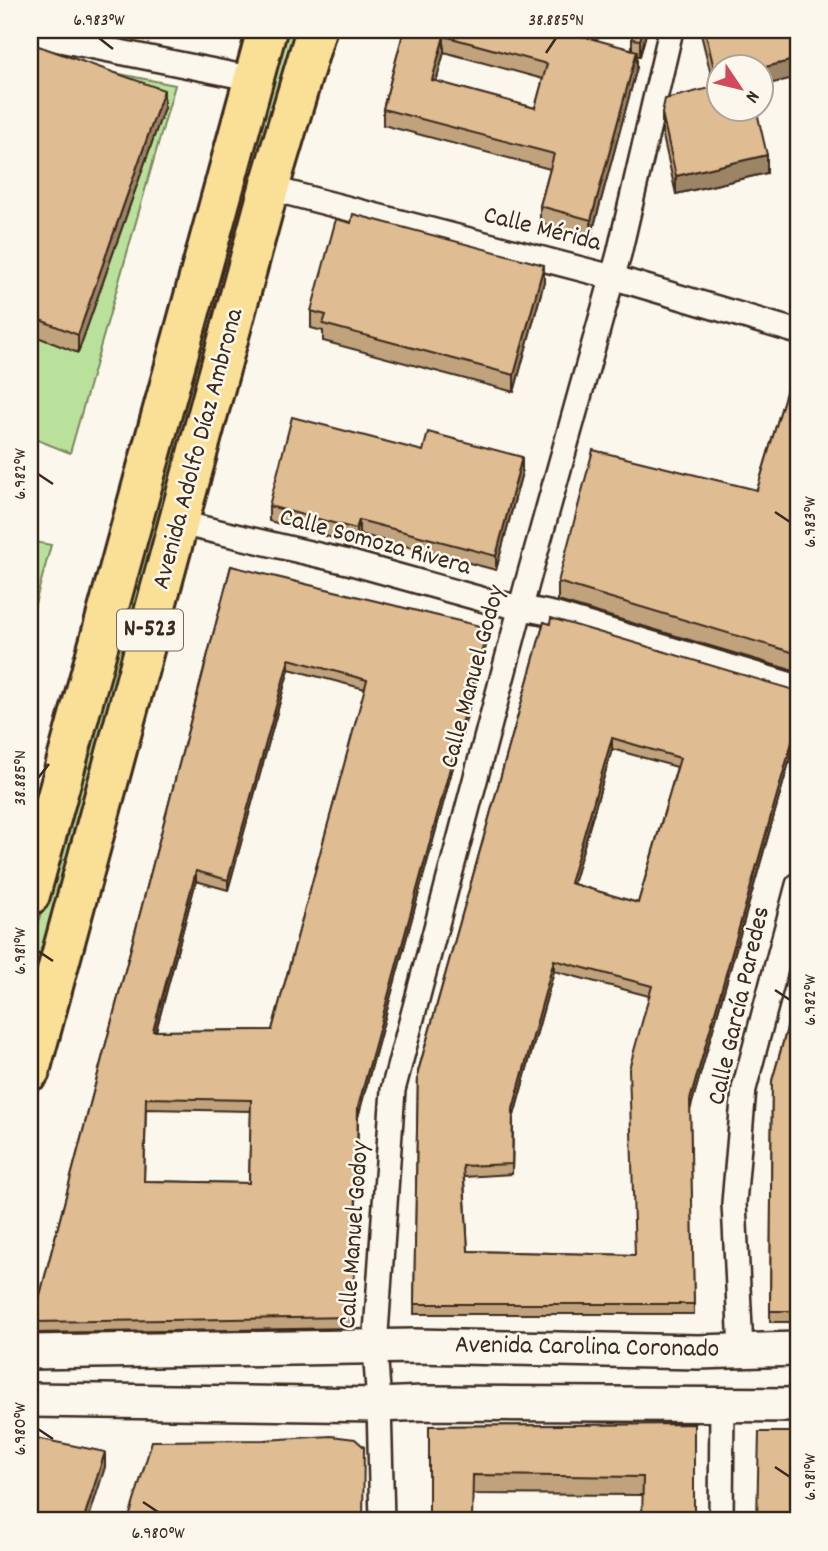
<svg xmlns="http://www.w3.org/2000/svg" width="828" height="1551" font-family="Dekko,sans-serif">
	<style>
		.green { fill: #bae19c; stroke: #7a865d; stroke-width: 2 }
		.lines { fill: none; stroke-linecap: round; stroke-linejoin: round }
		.street-casing { stroke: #3b2a1e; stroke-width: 28 }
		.secondary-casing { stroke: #3b2a1e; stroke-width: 38 }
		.highway-casing { stroke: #3b2a1e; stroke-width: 44 }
		.street { stroke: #fbf7ec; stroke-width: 23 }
		.secondary { stroke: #fbf7ec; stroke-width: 33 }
		.highway { stroke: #fadf96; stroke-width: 38 }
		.wall { fill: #c0a27d; stroke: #3b2a1e; stroke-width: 2; fill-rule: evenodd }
		.shaded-wall { fill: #9c8466; stroke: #3b2a1e; stroke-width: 2 }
		.building { fill: #dfbc91; stroke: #3b2a1e; stroke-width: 2; fill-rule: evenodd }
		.ticks { fill: none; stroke: #3b2a1e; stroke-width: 2.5 }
		.labels { text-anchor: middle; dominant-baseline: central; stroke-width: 5; stroke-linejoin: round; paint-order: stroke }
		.shield { fill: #fbf7ec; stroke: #75685c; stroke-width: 2 }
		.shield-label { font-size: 24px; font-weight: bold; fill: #3b2a1e }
		.street-label { font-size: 26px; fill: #3b2a1e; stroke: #fbf7ec }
		.neatline { fill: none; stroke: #3b2a1e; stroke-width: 2.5 }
		.ticks-label { font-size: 18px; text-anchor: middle; fill: #3b2a1e }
	</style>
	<rect width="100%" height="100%" fill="#fbf7ec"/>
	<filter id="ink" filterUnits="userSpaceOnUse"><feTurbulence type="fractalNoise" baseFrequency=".0143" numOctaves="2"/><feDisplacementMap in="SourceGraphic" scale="14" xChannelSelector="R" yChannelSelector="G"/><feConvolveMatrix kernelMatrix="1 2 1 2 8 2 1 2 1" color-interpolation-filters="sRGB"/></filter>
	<g filter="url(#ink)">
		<!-- green -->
		<g class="green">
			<polygon points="283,30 302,30 262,171 241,178"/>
			<polygon points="30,56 175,85 70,453 30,437"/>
			<polygon points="224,309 30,1017 30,952 198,343"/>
			<polygon points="30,541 51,545 30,622"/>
		</g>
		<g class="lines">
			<!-- street casing -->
			<g class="street-casing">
				<g id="street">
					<polyline points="30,34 254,79"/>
					<polyline points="269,188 612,277 798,332"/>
					<polyline points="180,523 348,562 488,601 553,614 798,687"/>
					<polyline points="741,1350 734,1203 744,1089 798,885"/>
					<polyline points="382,1521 379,1405 375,1347 393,1090 528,580 619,254 671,30"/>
					<polyline points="721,1521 722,1404"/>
				</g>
			</g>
			<!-- secondary casing -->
			<g class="secondary-casing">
				<g id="secondary">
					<polyline points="30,1352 415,1346 698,1352 798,1349"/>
					<polyline points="30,1400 379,1405 424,1403 798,1405"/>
				</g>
			</g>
			<!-- highway casing -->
			<g class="highway-casing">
				<g id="highway">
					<polyline points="30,895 267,30"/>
					<polyline points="30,1071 269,188 316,30"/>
				</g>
			</g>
			<!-- street -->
			<use href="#street" class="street"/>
			<!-- secondary -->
			<use href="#secondary" class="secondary"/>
			<!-- highway -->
			<use href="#highway" class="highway"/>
		</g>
		<!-- wall -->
		<g class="wall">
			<path d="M404,30L632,49V30H647L640,56H637V67L591,237L540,223V206L550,169L383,125V109ZM444,52L543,79L535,108L436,82Z"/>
			<polygon points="700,30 798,30 719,66 767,173 676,194 662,132 662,113 714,87"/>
			<polygon points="30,43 164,108 78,353 30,334"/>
			<polygon points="544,282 514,392 323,341 323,331 311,328 311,311"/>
			<polygon points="798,352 798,672 558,601 558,582 757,490"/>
			<polygon points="423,451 522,472 496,570 359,534 356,544 269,521 269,506"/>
			<path d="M231,566L488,638L358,1117L353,1328L33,1333V1322ZM289,669L365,689L272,1030L156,1031L196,881L228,890ZM146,1109L251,1111L249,1183L144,1181Z"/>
			<path d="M544,622L798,731L690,1110L694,1314H414L418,1072ZM612,749L677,767L638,903L573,884ZM554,971L649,996L635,1255L468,1251L464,1177L512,1174L513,1119Z"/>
			<polygon points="798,990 798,1322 770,1322 772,1081"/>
			<polygon points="694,1424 643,1495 473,1494 429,1426"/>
		</g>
		<!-- shaded-wall -->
		<g class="shaded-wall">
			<polygon points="643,30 647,30 640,56 640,40"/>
			<polygon points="444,36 444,52 432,97 432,80"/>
			<polygon points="637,51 637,67 591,237 591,220"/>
			<polygon points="798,59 798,77 761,86 761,68"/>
			<polygon points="164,90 164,108 78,353 78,335"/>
			<polygon points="767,155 767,173 676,194 676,176"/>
			<polygon points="544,265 544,282 514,392 514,375"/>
			<polygon points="522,457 522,472 496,570 496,556"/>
			<polygon points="359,520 359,534 356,544 356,529"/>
			<polygon points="488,628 488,638 358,1117 353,1328 358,1107"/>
			<polygon points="289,659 289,669 228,890 228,880"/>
			<polygon points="798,721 798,731 690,1110 690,1100"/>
			<polygon points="612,738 612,749 570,894 570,883"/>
			<polygon points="196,871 196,881 153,1041 153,1031"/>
			<polygon points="554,960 554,971 513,1119 512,1174 513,1109"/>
			<polygon points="105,1452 105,1467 88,1521 83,1521"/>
		</g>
		<!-- building -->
		<g class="building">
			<path d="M404,30H560L637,51L591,220L540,206L554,154L383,109ZM444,36L547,64L535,108L432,80Z"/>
			<polygon points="632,30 643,30 640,40 632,39"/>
			<polygon points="705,30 798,30 798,59 761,68 761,66 719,66 719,108 756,108 767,155 676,176 662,113 665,99 718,86"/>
			<polygon points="30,43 164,90 78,335 30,316"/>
			<polygon points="353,214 544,265 514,375 323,324 326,315 311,311 336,219 351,223"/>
			<polygon points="798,352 798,654 558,582 593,450 757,490"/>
			<polygon points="292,417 423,451 428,432 522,457 496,556 359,520 356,529 269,506"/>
			<path d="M231,566L488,628L358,1107L353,1317L33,1322ZM289,659L367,680L272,1030L153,1031L196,871L228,880ZM146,1098L251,1100L249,1183L144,1181Z"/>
			<path d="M551,618L794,690H798V721L690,1100L694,1304H414L418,1072L544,622L550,624ZM612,738L680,758L638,903L570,883ZM554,960L652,986L629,1069L635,1255L468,1251L463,1166L512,1164L513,1109Z"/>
			<polygon points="798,990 798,1311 770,1311 772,1081"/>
			<polygon points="694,1424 694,1521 642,1521 643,1477 473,1475 472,1521 429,1521 429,1426"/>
			<polygon points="759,1432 798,1432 798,1521 757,1521"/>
			<polygon points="331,1436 355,1439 364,1447 363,1521 128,1521 152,1441 264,1440"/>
			<polygon points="31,1437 105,1452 83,1521 30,1521 30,1440"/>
		</g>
	</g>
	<!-- ticks -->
	<path class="ticks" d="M99,38L113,49M546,53L556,38M38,474L53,484M775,512L790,522M38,778L49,764M38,951L53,961M775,990L790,1000M38,1429L53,1439M775,1467L790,1477M143,1502L158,1512"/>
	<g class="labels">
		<!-- shield labels -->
		<rect class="shield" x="117" y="609.5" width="66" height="41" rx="5"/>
		<g class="shield-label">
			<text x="150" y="630">N-523</text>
		</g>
		<!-- street labels -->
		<g class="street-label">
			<text transform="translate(542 230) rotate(14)">Calle Mérida</text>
			<text transform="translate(199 449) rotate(-75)">Avenida Adolfo Díaz Ambrona</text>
			<text transform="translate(375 543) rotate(15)">Calle Somoza Rivera</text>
			<text transform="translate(474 677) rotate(-75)">Calle Manuel Godoy</text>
			<text transform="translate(740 1006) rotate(-77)">Calle García Paredes</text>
			<text transform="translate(355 1235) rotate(-86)">Calle Manuel Godoy</text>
			<text transform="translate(587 1348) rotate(1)">Avenida Carolina Coronado</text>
		</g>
	</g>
	<!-- margin -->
	<rect width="828" height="1551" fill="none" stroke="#fbf7ec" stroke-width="77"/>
	<!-- north arrow -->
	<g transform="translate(740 88) rotate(125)"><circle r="33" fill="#fbf7ec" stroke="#aea59a" stroke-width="2"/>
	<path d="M0-5L12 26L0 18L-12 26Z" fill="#d1495b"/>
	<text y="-10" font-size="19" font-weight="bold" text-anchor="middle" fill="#3b2a1e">N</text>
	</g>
	<rect x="38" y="38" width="752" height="1474" class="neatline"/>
	<g class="ticks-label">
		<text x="99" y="25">6.983°W</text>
		<text x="556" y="25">38.885°N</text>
		<text transform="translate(19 474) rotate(-90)" y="6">6.982°W</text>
		<text transform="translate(809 522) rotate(-90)" y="6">6.983°W</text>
		<text transform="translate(19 778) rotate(-90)" y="6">38.885°N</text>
		<text transform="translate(19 951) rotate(-90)" y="6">6.981°W</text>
		<text transform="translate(809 1000) rotate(-90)" y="6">6.982°W</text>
		<text transform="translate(19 1429) rotate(-90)" y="6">6.980°W</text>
		<text transform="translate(809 1477) rotate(-90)" y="6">6.981°W</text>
		<text x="158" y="1538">6.980°W</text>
	</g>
</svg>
